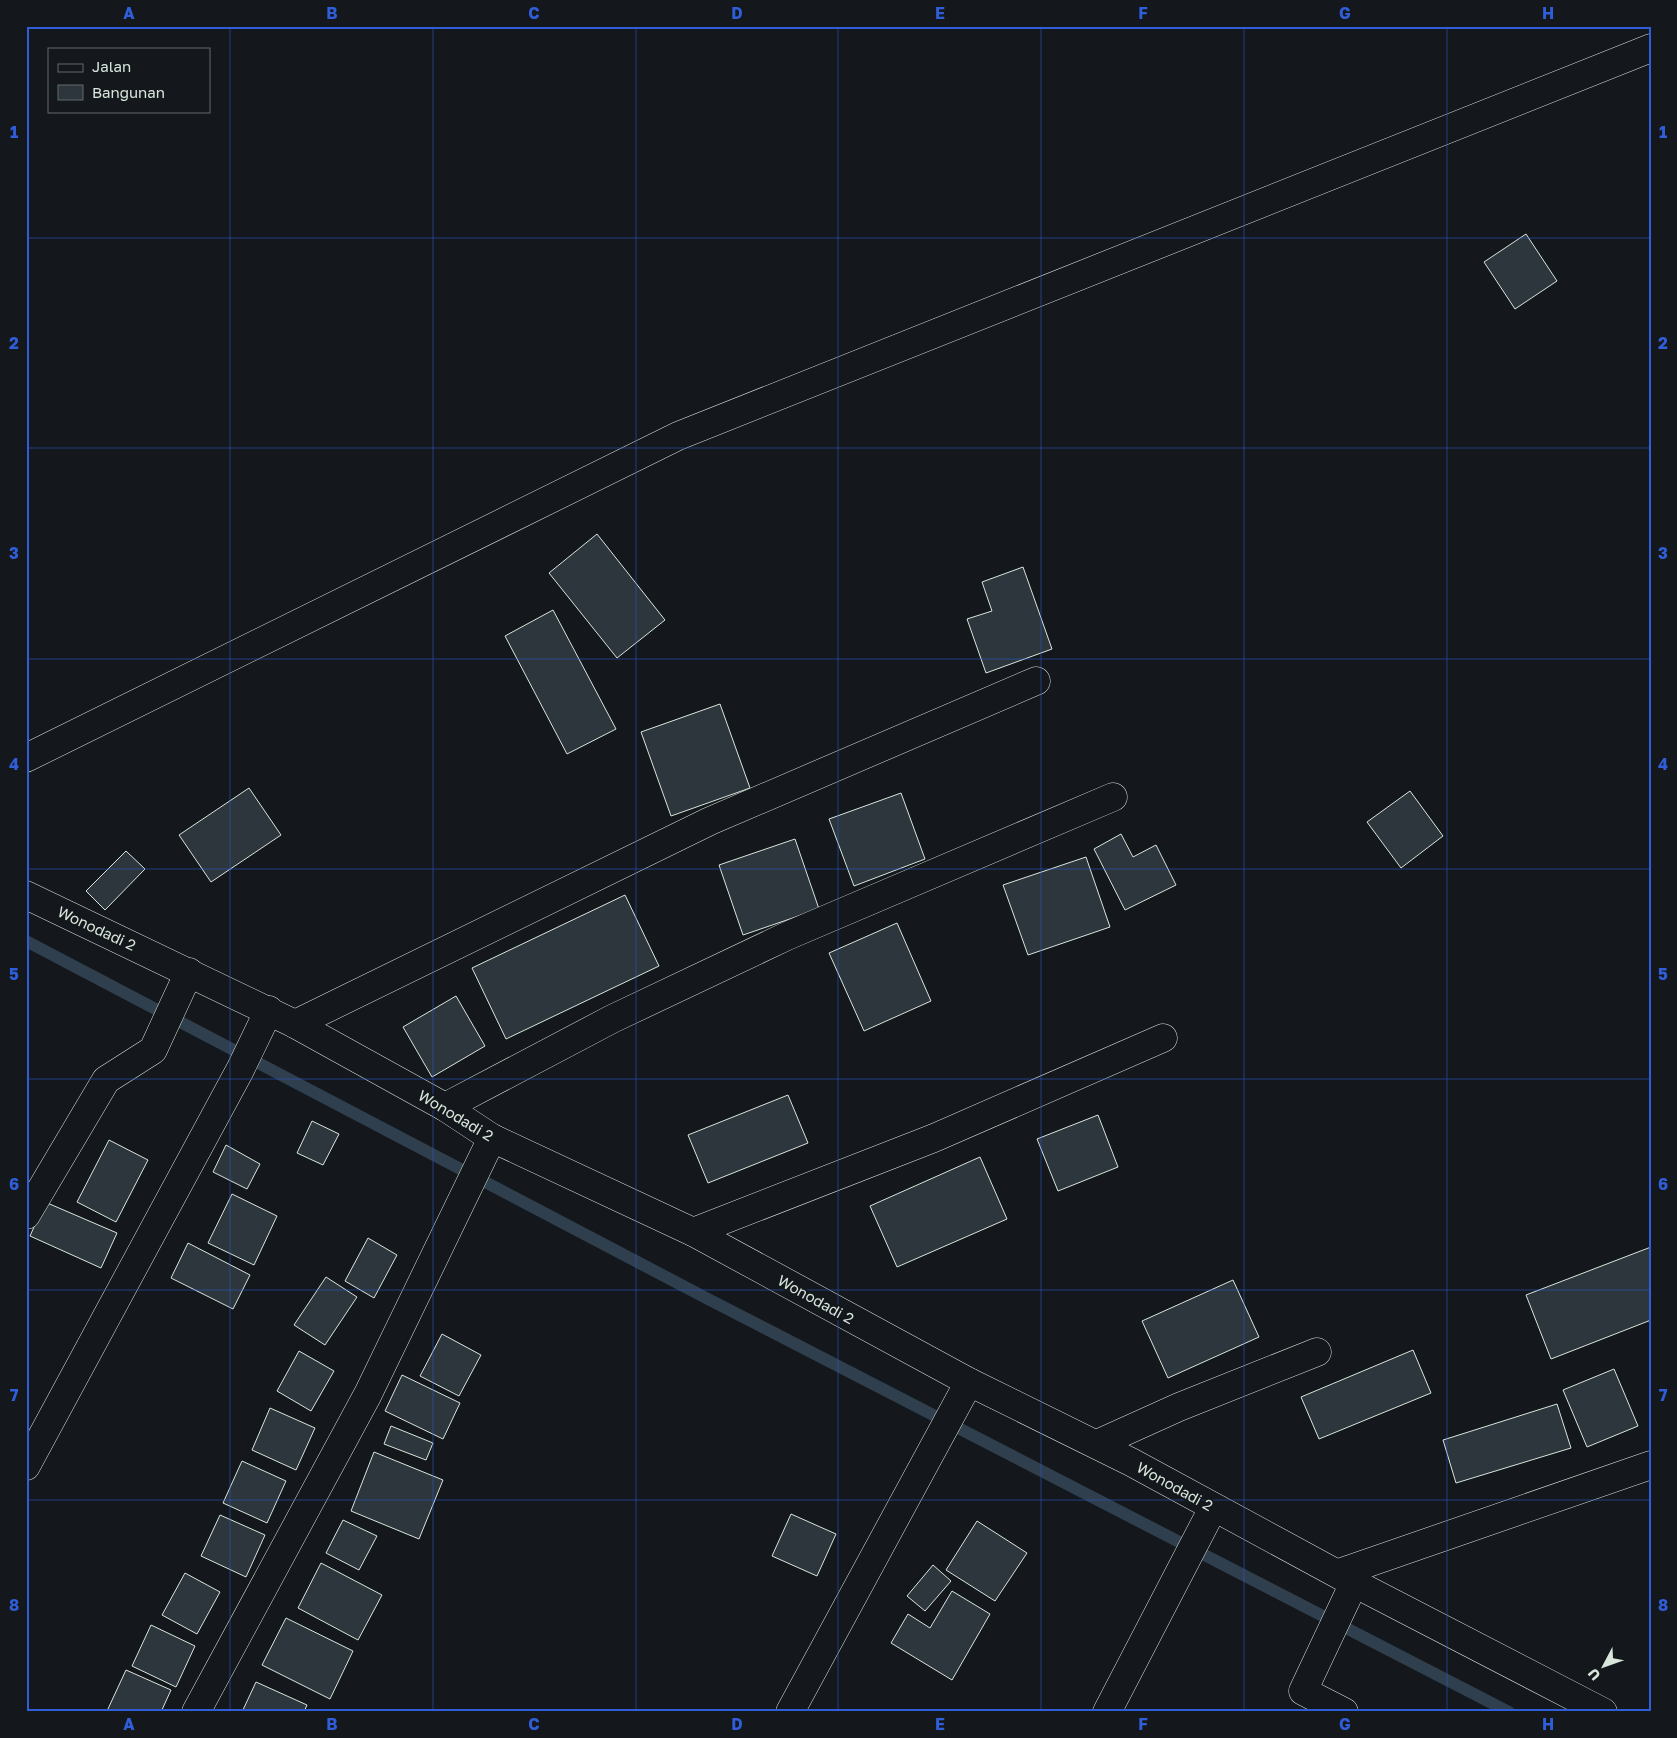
<svg xmlns="http://www.w3.org/2000/svg" width="1677" height="1738" font-family="'Golos Text',sans-serif">
	<style>
		.lines { fill: none; stroke-linecap: round; stroke-linejoin: round }
		.stream { stroke: #2f3f4d; stroke-width: 12 }
		.building { fill: #2c363c; stroke: #d8e6dc }
		.street-casing { stroke: #d8e6dc; stroke-width: 29 }
		.street { stroke: #14181c; stroke-width: 28 }
		.grid { fill: none; stroke: #305dd8; stroke-width: 1; stroke-opacity: 0.55 }
		.labels { text-anchor: middle; dominant-baseline: central; stroke-width: 4; stroke-linejoin: round; paint-order: stroke }
		.street-label { font-size: 15px; fill: #d8e6dc; stroke: #14181c }
		.neatline { fill: none; stroke: #305dd8; stroke-width: 2 }
		.grid-label { font-size: 16px; text-anchor: middle; font-weight: bold; fill: #305dd8 }
	</style>
	<rect width="100%" height="100%" fill="#14181c"/>
	<g class="lines">
		<!-- stream -->
		<polyline class="stream" points="26,941 708,1299 1509,1712"/>
	</g>
	<!-- building -->
	<g class="building">
		<polygon points="1526,234 1557,281 1515,309 1484,262"/>
		<polygon points="597,534 665,620 617,658 549,573"/>
		<polygon points="1023,567 1052,649 986,673 967,619 992,611 982,582"/>
		<polygon points="553,610 616,729 567,754 505,636"/>
		<polygon points="720,704 750,788 671,816 641,732"/>
		<polygon points="249,788 281,835 211,882 179,835"/>
		<polygon points="1410,791 1443,836 1401,868 1367,822"/>
		<polygon points="901,793 925,859 854,886 829,819"/>
		<polygon points="1121,834 1133,857 1156,845 1176,885 1125,910 1094,849"/>
		<polygon points="795,839 819,909 743,935 719,865"/>
		<polygon points="126,851 145,869 105,910 86,891"/>
		<polygon points="1086,857 1110,927 1028,955 1003,885"/>
		<polygon points="625,895 659,966 506,1039 472,968"/>
		<polygon points="897,923 931,1001 864,1031 829,953"/>
		<polygon points="456,996 485,1046 432,1077 403,1027"/>
		<polygon points="788,1095 808,1143 708,1183 688,1135"/>
		<polygon points="1098,1115 1118,1167 1058,1191 1037,1139"/>
		<polygon points="312,1121 339,1134 323,1165 297,1153"/>
		<polygon points="109,1140 148,1160 116,1222 77,1202"/>
		<polygon points="226,1145 260,1164 247,1189 213,1172"/>
		<polygon points="980,1157 1007,1219 897,1267 870,1206"/>
		<polygon points="232,1194 277,1216 254,1265 208,1243"/>
		<polygon points="45,1202 117,1233 101,1268 30,1236"/>
		<polygon points="368,1238 397,1255 374,1298 345,1281"/>
		<polygon points="188,1243 250,1275 233,1309 171,1278"/>
		<polygon points="1651,1247 1651,1320 1551,1359 1526,1295"/>
		<polygon points="326,1277 357,1297 325,1345 294,1325"/>
		<polygon points="1233,1280 1259,1337 1168,1378 1142,1321"/>
		<polygon points="442,1334 481,1355 459,1396 420,1376"/>
		<polygon points="1413,1350 1431,1393 1319,1439 1301,1397"/>
		<polygon points="299,1351 334,1371 311,1411 277,1391"/>
		<polygon points="1614,1369 1638,1426 1587,1447 1563,1390"/>
		<polygon points="402,1375 460,1403 443,1439 385,1411"/>
		<polygon points="1557,1404 1571,1448 1456,1483 1443,1440"/>
		<polygon points="270,1408 315,1428 296,1470 252,1450"/>
		<polygon points="391,1426 433,1443 426,1460 384,1444"/>
		<polygon points="374,1452 443,1480 419,1539 351,1511"/>
		<polygon points="242,1461 286,1481 267,1523 223,1503"/>
		<polygon points="791,1514 836,1534 817,1576 772,1556"/>
		<polygon points="220,1515 265,1535 246,1577 201,1556"/>
		<polygon points="343,1520 377,1536 359,1570 326,1553"/>
		<polygon points="977,1521 1027,1553 995,1601 946,1570"/>
		<polygon points="321,1563 382,1595 358,1640 298,1608"/>
		<polygon points="933,1565 951,1581 925,1611 907,1596"/>
		<polygon points="185,1573 220,1592 197,1634 162,1615"/>
		<polygon points="952,1591 990,1614 952,1680 891,1643 908,1614 930,1628"/>
		<polygon points="286,1618 353,1651 330,1699 262,1665"/>
		<polygon points="151,1625 195,1646 176,1687 132,1666"/>
		<polygon points="126,1670 171,1690 161,1712 107,1711"/>
		<polygon points="256,1682 307,1705 304,1712 242,1712"/>
	</g>
	<g class="lines">
		<!-- street casing -->
		<g class="street-casing">
			<g id="street">
				<polyline points="26,758 678,436 1651,48"/>
				<polyline points="26,895 295,1024 445,1107 492,1138 693,1232 969,1382 1131,1462 1354,1583 1603,1712"/>
				<polyline points="295,1024 710,821 1036,681"/>
				<polyline points="445,1107 612,1019 787,936 1113,797"/>
				<polyline points="26,1215 106,1080 153,1050 189,972"/>
				<polyline points="693,1232 934,1138 1163,1038"/>
				<polyline points="1097,1444 1179,1407 1317,1352"/>
				<polyline points="26,1466 240,1070 269,1010"/>
				<polyline points="1339,1573 1651,1465"/>
				<polyline points="196,1712 368,1394 492,1138"/>
				<polyline points="790,1712 969,1382"/>
				<polyline points="1107,1712 1213,1508"/>
				<polyline points="1344,1712 1303,1691 1354,1583"/>
			</g>
		</g>
		<!-- street -->
		<use href="#street" class="street"/>
	</g>
	<!-- grid -->
	<path class="grid" d="M230,26V1712M433,26V1712M636,26V1712M838,26V1712M1041,26V1712M1244,26V1712M1447,26V1712M26,238H1651M26,448H1651M26,659H1651M26,869H1651M26,1079H1651M26,1290H1651M26,1500H1651"/>
	<g class="labels">
		<!-- street labels -->
		<g class="street-label">
			<text transform="translate(97 928) rotate(25)">Wonodadi 2</text>
			<text transform="translate(456 1115) rotate(31)">Wonodadi 2</text>
			<text transform="translate(816 1299) rotate(29)">Wonodadi 2</text>
			<text transform="translate(1175 1486) rotate(29)">Wonodadi 2</text>
		</g>
	</g>
	<!-- border -->
	<rect width="1677" height="1738" fill="none" stroke="#14181c" stroke-width="55"/>
	<!-- legend -->
	<rect x="48" y="48" width="162" height="65" fill="#14181c" stroke="#626a69"/>
	<rect x="58" y="64" width="25" height="8" fill="#14181c" stroke="#626a69"/>
	<text x="92" y="72" font-size="15" fill="#d8e6dc">Jalan</text>
	<rect x="58" y="85" width="25" height="15" fill="#2c363c" stroke="#626a69"/>
	<text x="92" y="98" font-size="15" fill="#d8e6dc">Bangunan</text>
	<!-- north arrow -->
	<g transform="translate(1604 1666) rotate(229)" stroke="#14181c" stroke-width="4" paint-order="stroke">
	<path d="M0-4L9 19L0 12L-9 19Z" fill="#d8e6dc"/>
	<text y="-8" font-size="14" font-weight="bold" text-anchor="middle" fill="#d8e6dc">U</text>
	</g>
	<rect x="28" y="28" width="1622" height="1682" class="neatline"/>
	<g class="grid-label">
		<text x="129" y="19">A</text>
		<text x="332" y="19">B</text>
		<text x="534" y="19">C</text>
		<text x="737" y="19">D</text>
		<text x="940" y="19">E</text>
		<text x="1143" y="19">F</text>
		<text x="1345" y="19">G</text>
		<text x="1548" y="19">H</text>
		<text x="14" y="138">1</text>
		<text x="1663" y="138">1</text>
		<text x="14" y="349">2</text>
		<text x="1663" y="349">2</text>
		<text x="14" y="559">3</text>
		<text x="1663" y="559">3</text>
		<text x="14" y="770">4</text>
		<text x="1663" y="770">4</text>
		<text x="14" y="980">5</text>
		<text x="1663" y="980">5</text>
		<text x="14" y="1190">6</text>
		<text x="1663" y="1190">6</text>
		<text x="14" y="1401">7</text>
		<text x="1663" y="1401">7</text>
		<text x="14" y="1611">8</text>
		<text x="1663" y="1611">8</text>
		<text x="129" y="1730">A</text>
		<text x="332" y="1730">B</text>
		<text x="534" y="1730">C</text>
		<text x="737" y="1730">D</text>
		<text x="940" y="1730">E</text>
		<text x="1143" y="1730">F</text>
		<text x="1345" y="1730">G</text>
		<text x="1548" y="1730">H</text>
	</g>
</svg>
